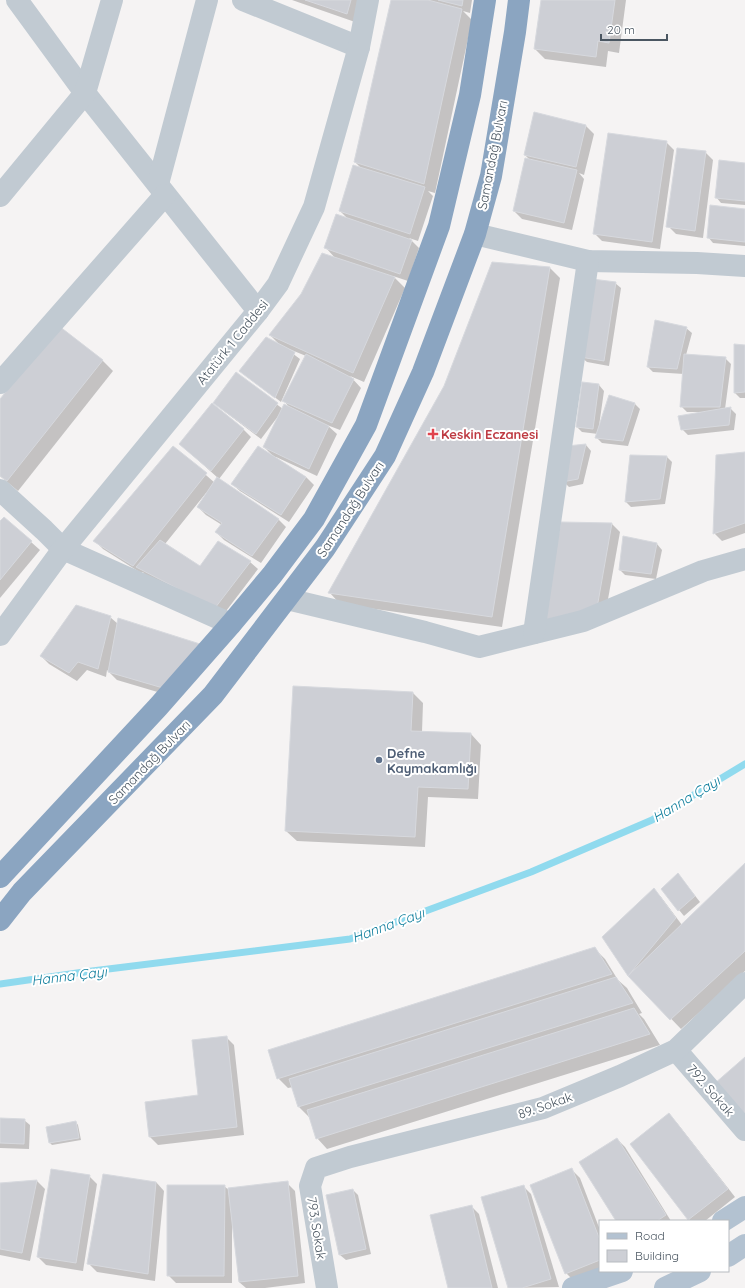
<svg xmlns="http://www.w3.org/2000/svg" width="745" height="1288" font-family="Quicksand,sans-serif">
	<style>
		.shadow { fill: #0003 }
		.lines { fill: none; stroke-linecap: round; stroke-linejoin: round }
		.stream { stroke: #90daee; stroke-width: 7 }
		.building { fill: #cdcfd5; stroke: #d7d9de }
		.minor { stroke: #c1cad2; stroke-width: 22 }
		.major { stroke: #b3c2d1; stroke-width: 22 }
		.highway { stroke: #8ba5c1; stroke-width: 22 }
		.health-dot { fill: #e0444e; stroke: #fff; stroke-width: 1.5 }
		.service-dot { fill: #5c6f8a; stroke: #fff; stroke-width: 1.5 }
		.labels { text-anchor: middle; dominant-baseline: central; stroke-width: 4; stroke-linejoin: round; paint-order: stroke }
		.street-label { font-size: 13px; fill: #4a5661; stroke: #fff }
		.health-label { font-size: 13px; font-weight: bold; fill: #be3a42; stroke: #fff; text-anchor: start }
		.service-label { font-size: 13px; font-weight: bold; fill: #4e5e75; stroke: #fff; text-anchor: start }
		.water-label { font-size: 14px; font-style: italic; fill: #0c7c9b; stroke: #fff }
	</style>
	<rect width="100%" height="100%" fill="#f5f3f3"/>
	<!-- shadow -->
	<g class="shadow">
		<polygon points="292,0 361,0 355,22"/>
		<polygon points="392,0 472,0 470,13 463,11 472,20 435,193 428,191 433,196 418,241 409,238 419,248 408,281 393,276 405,288 364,382 350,376 361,388 340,430 327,425 337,434 317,476 276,457 276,458 306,477 314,485 289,522 240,491 232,484 272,455 264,447 279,415 261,439 220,408 236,374 283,409 290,408 284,401 306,356 289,349 288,350 300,359 281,402 240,371 281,346 270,335 336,259 326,248 348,219 340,211 361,168 355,162"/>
		<polygon points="542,0 626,0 619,53 608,51 606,67 545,59 535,49"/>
		<polygon points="586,126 594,134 584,175 579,173 584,179 572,230 522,219 514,211 531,161 525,155"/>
		<polygon points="666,142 674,150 660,249 602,241 594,233"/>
		<polygon points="705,152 713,160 703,238 676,234 668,226"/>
		<polygon points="745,164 745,205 721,203 716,197"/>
		<polygon points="745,210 745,246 713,243 708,237"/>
		<polygon points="550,268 560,278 502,627 340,604 330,593 445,386"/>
		<polygon points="615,283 621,288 609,366 587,362 581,357"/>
		<polygon points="60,327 103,361 113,371 18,491 0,476 0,401"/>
		<polygon points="686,328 692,333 686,355 725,358 731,364 725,409 731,409 736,414 734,430 688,435 682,429 702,412 687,412 682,407 684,374 653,372 648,367"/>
		<polygon points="735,345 745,346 745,398 740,398 735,393"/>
		<polygon points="599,385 604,391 599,426 635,404 640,409 628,446 602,443 597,438 598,434 582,432 577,427"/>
		<polygon points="243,429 251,437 219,479 278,519 286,527 261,563 224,540 216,532 222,525 206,515 198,507 207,494 206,493 165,544 200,568 250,562 258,569 223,615 145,575 143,572 141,573 103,549 95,541 174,447 215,483 218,478 180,444"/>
		<polygon points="586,445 591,451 583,484 569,487 564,482 568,447"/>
		<polygon points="745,453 745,533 722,541 714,533"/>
		<polygon points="631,456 667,457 672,462 665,504 631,507 626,502"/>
		<polygon points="4,518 40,550 0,598 0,523"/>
		<polygon points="612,524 620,532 605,616 550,632"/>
		<polygon points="624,537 657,544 662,550 656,579 625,575 620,570"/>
		<polygon points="110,617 118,624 171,696 117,680 107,670 106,677 87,670 77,681 49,664 41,656"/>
		<polygon points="413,693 423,703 422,732 471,734 481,745 478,799 428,797 425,847 297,841 286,831"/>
		<polygon points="745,865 745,971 681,1029 629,975 654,890 661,897 682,925"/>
		<polygon points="678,874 700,902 684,916 679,910"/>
		<polygon points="595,949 605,959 618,980 627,988 642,1013 639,1014 644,1019 660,1045 327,1149 317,1138 309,1117 299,1107 293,1087 288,1088 278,1078"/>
		<polygon points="226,1037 234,1045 244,1135 158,1145 150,1137 146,1103 199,1096"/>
		<polygon points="669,1115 677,1123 735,1197 705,1221 691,1221 689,1219"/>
		<polygon points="0,1119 24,1120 30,1125 29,1149 0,1148"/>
		<polygon points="76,1122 78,1125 81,1140 52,1145 50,1143"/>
		<polygon points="617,1139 625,1147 671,1221 617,1221"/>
		<polygon points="572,1170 580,1178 600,1230 600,1271 574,1281 566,1273"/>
		<polygon points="89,1176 97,1184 83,1271 46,1265 38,1257"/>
		<polygon points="37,1181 45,1189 30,1261 0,1255 0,1184"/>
		<polygon points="156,1182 164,1191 155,1281 97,1272 89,1264"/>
		<polygon points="287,1183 295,1191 305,1283 265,1288 246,1288 239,1282 233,1227 232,1227 232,1283 176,1283 168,1275 224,1186 230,1191"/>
		<polygon points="523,1186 531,1194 559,1287 509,1288"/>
		<polygon points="353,1190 358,1195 371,1254 346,1260 340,1255"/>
		<polygon points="471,1206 479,1214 498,1288 449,1288"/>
	</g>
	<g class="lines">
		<!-- stream -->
		<polyline class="stream" points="0,984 84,972 350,939 531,872 652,820 745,764"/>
	</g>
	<!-- building -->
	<g class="building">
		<polygon points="305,0 351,0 347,14"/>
		<polygon points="391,0 428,0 462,9 424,184 354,162"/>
		<polygon points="438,0 463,0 462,6"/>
		<polygon points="541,0 615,0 609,43 598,41 596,57 534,49"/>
		<polygon points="534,112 586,125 576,167 524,155"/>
		<polygon points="608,133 667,141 652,242 593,234"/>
		<polygon points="677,148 706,151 695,231 666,227"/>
		<polygon points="525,158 577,170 564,223 513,211"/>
		<polygon points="719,160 745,163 745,201 715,198"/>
		<polygon points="353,165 425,187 410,234 339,211"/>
		<polygon points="710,205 745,209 745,242 707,238"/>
		<polygon points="336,214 412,240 400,274 324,248"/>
		<polygon points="322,253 395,277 353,373 269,335 301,294"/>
		<polygon points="492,262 550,267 492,617 328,593 444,386"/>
		<polygon points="592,279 616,282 604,361 580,357"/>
		<polygon points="655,320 687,327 677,369 647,367"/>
		<polygon points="59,326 103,360 7,481 0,476 0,399"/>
		<polygon points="266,337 295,352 275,398 239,371"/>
		<polygon points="734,344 745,345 745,392 734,393"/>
		<polygon points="306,354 354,379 332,423 282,401"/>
		<polygon points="684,354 726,357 720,407 680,407"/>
		<polygon points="236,372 278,403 256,434 213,403"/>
		<polygon points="582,382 599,384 593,429 576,427"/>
		<polygon points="609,395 635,403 623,441 595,438"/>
		<polygon points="212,403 244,429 211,471 179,444"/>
		<polygon points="284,404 329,426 309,469 263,447"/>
		<polygon points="731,407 729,425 681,430 678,416"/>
		<polygon points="586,444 578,479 562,482 567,446"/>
		<polygon points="173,446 207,473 133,566 93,541"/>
		<polygon points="258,446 306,477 281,515 231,484"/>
		<polygon points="745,452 745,523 713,534 716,455"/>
		<polygon points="630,455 667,456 660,499 625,502"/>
		<polygon points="217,477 279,519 252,556 215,532 222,523 197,507"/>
		<polygon points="4,517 32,541 0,580 0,521"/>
		<polygon points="561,522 612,523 597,608 541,625"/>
		<polygon points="623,536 657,543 651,574 619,570"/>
		<polygon points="160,540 200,566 218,541 251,561 215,608 136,567"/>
		<polygon points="76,605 111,616 98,669 78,662 69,673 40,656"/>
		<polygon points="118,618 200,644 163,688 108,672"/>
		<polygon points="293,686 413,692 411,731 471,733 468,789 418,787 415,837 285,831"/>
		<polygon points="745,863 745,951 670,1020 628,976"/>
		<polygon points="678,873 695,896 678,911 661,889"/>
		<polygon points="654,888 676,918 628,976 602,937"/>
		<polygon points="595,947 612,974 277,1079 268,1050"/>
		<polygon points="616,977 633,1003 298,1107 289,1079"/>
		<polygon points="634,1008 650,1034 316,1139 307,1110"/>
		<polygon points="227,1036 237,1127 149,1137 145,1102 198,1095 192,1040"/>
		<polygon points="745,1057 745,1117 714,1084"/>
		<polygon points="669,1113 728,1189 688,1220 630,1144"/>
		<polygon points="0,1118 25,1119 24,1144 0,1143"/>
		<polygon points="76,1121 79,1138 49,1143 46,1127"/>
		<polygon points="617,1138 666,1215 657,1221 616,1221 579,1162"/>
		<polygon points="572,1168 600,1240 600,1260 565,1274 530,1185"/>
		<polygon points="51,1169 90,1175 76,1263 37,1257"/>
		<polygon points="103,1174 156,1182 148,1274 87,1264"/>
		<polygon points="37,1180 22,1253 0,1249 0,1183"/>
		<polygon points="288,1181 298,1276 239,1282 228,1188"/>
		<polygon points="167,1185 225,1185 224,1276 167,1276"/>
		<polygon points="524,1185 551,1279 522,1288 508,1288 481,1197"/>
		<polygon points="353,1189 366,1249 339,1255 326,1195"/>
		<polygon points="472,1205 492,1288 448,1288 430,1215"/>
	</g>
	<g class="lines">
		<!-- minor -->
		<g class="minor">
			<polyline points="17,0 85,93 258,311"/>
			<polyline points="243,0 359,47"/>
			<polyline points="158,184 207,0"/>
			<polyline points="0,196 85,93 112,0"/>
			<polyline points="475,234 588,261 697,263 745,266"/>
			<polyline points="0,383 165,195"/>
			<polyline points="0,490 44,530 63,549 231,624"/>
			<polyline points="287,599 425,632 479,647 583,621 703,571 745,559"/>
			<polyline points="534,633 588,261"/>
			<polyline points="0,635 63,549 258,311 278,284 314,207 359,47 368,0"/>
			<polyline points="676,1050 745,1130"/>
			<polyline points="327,1288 310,1186 316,1168 350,1157 543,1108 620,1076 676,1050 745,983"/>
		</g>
		<!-- major -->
		<g class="major">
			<polyline points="723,1221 745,1207"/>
			<polyline points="728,1256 745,1245"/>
			<polyline points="573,1288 622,1271"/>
			<polyline points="665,1288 700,1271"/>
		</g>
		<!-- highway -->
		<g class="highway">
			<polyline points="0,877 158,707 231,624 272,575 314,519 366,425 439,226 470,95 485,0"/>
			<polyline points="0,920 22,892 213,695 325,548 385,456 423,372 475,234 491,176 515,32 519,0"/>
		</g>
	</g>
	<!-- markers -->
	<path class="health-dot" d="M431 428h4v4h4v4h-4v4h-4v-4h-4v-4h4z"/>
	<circle class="service-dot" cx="379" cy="760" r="4"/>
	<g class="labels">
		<!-- street labels -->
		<g class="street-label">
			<text transform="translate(492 155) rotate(-79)">Samandağ Bulvarı</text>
			<text transform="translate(232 342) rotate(-51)">Atatürk 1 Caddesi</text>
			<text transform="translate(350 509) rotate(-57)">Samandağ Bulvarı</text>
			<text transform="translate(149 762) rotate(-46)">Samandağ Bulvarı</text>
			<text transform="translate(711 1090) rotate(49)">792. Sokak</text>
			<text transform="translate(545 1105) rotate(-19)">89. Sokak</text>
			<text transform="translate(317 1228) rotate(81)">793. Sokak</text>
		</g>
		<!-- health labels -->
		<g class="health-label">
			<text x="441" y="434">Keskin Eczanesi</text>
		</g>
		<!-- service labels -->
		<g class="service-label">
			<text x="387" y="753">Defne<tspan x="387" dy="15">Kaymakamlığı</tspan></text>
		</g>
		<!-- water labels -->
		<g class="water-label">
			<text transform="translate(686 799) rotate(-31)">Hanna Çayı</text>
			<text transform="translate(388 925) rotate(-20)">Hanna Çayı</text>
			<text transform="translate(69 976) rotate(-7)">Hanna Çayı</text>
		</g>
	</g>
	<!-- legend -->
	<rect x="599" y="1220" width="130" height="52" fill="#ffffff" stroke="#b7bbc0"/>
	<rect x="607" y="1233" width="20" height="6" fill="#b3c2d1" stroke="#b7bbc0"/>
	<text x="635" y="1240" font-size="12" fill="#4a5661">Road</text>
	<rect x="607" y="1250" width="20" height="12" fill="#cdcfd5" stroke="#b7bbc0"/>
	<text x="635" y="1260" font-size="12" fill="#4a5661">Building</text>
	<!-- scale -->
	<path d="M601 34v6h66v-6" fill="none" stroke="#4a5661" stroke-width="2"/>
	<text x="607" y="34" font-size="12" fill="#4a5661" stroke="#ffffff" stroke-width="3" paint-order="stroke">20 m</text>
</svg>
